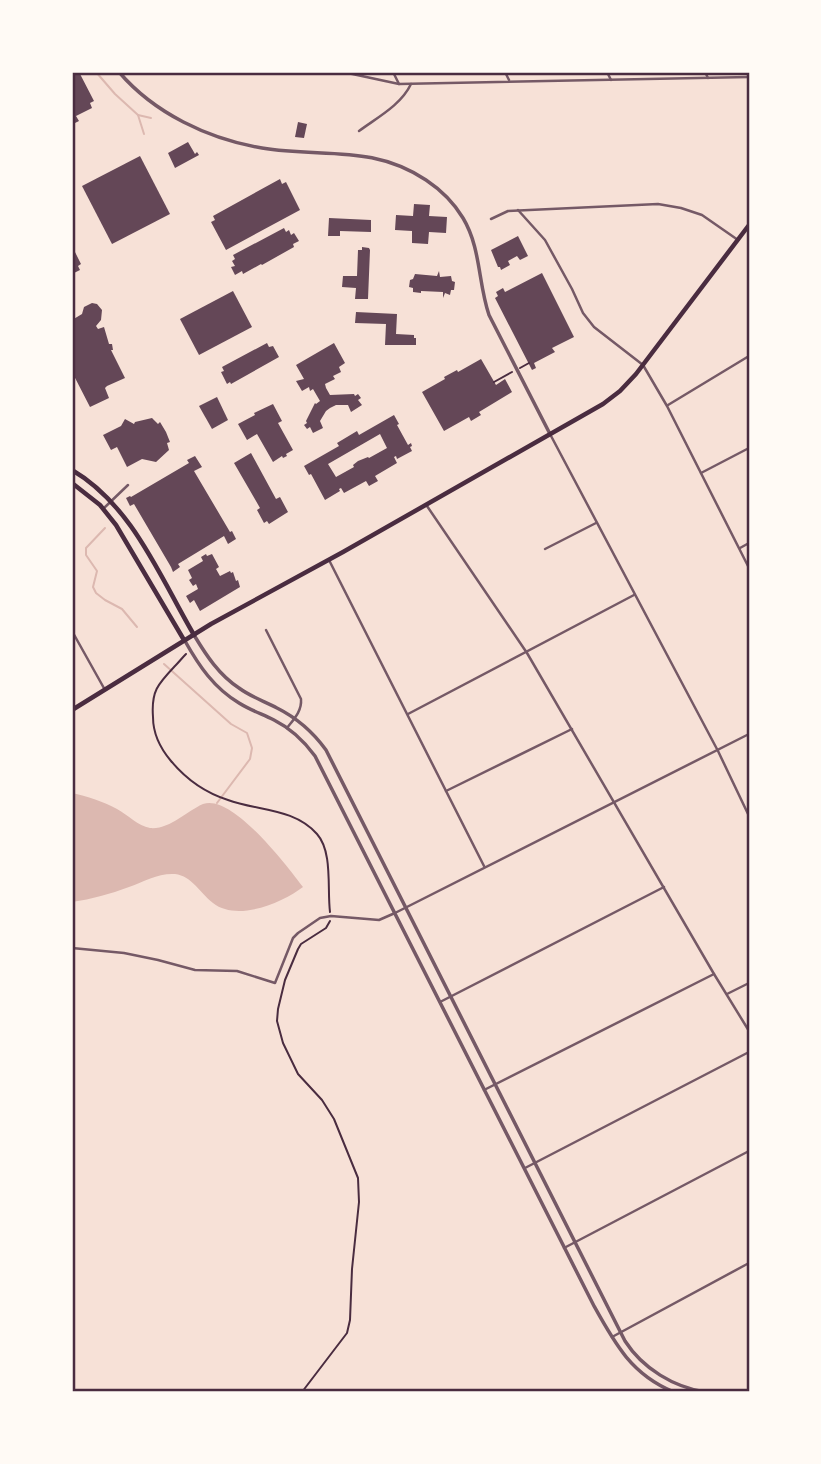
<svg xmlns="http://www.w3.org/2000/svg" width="821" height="1464" font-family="'IBM Plex Sans',sans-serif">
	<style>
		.water { fill: #dcb8b0 }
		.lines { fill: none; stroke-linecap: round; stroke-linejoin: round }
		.stream { stroke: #dcb8b0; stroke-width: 2 }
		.building { fill: #644757; fill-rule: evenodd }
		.path { stroke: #4a2c40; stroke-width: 2 }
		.minor { stroke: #755966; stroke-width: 2.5 }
		.tertiary { stroke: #755966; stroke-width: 3.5 }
		.secondary { stroke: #4a2c40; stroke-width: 4.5 }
		.neatline { fill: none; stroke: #4a2c40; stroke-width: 2.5 }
	</style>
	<rect width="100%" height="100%" fill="#f7e1d7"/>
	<!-- water -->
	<path class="water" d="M72,793C86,796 105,802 117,809C128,815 138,826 150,828C169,830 187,811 203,804C232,793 287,866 303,887C282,903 237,922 213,903C200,893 192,876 175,874C158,873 145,881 129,887C110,894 92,899 72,902Z"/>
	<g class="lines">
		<!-- stream -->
		<g class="stream">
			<polyline points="96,72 115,94 138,115 144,134"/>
			<polyline points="138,115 151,118"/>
			<polyline points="105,528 86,548 86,555 97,571 93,587 96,593 105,600 122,609 137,627"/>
			<polyline points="164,664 231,724 247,733 252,748 250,759 217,803"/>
		</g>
	</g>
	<!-- building -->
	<g class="building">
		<polygon points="72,72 79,72 94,101 90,103 92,108 76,116 79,121 73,124 72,121"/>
		<polygon points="298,122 307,124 304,138 295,137"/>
		<polygon points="188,142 195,154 197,152 199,155 175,168 168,153"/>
		<polygon points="140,156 170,214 112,244 82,186"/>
		<polygon points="280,179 282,184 286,182 300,210 226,250 211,222 215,220 213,216"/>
		<polygon points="414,204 430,205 429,216 447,217 446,233 429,232 428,244 412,243 412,231 395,230 396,215 413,216"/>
		<polygon points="329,218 371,220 371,232 340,231 340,236 328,236"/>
		<polygon points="284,228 286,232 289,230 291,235 294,233 299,241 293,244 294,247 262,265 261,264 243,274 242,271 235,275 231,267 235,266 232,261 235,259 233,255"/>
		<polygon points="518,236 528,256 520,260 517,256 508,261 510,265 501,270 500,267 498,267 491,250"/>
		<polygon points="72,246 81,264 78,266 80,270 72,274"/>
		<polygon points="362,247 369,248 370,250 368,299 355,299 356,288 342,287 343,276 357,276 358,250 362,250"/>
		<polygon points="439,271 440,277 451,276 452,281 455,282 454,290 451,290 450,295 445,293 443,298 443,292 421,291 421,293 413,292 413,288 409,287 410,280 413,279 415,274 437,276"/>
		<polygon points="542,273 574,337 552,348 555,352 534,363 536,368 532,370 495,298 498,296 496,292 503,288 505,292"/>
		<polygon points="233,291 252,327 199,355 180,319"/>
		<polygon points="92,303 97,304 102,310 101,320 96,326 98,329 104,327 109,344 112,344 113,350 111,350 125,378 107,386 105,388 109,398 90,407 72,372 72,320 82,314 84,307"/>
		<polygon points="356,312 397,314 396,334 414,335 414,338 416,338 416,345 385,345 386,324 355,323"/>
		<polygon points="267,343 269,347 273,346 279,357 231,384 230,382 227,384 221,372 224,371 222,367"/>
		<polygon points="334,343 345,363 339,367 341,372 333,376 335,379 325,384 326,388 330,395 354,394 355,396 358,394 361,398 358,400 362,405 351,412 348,405 336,405 330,408 326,411 320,421 323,428 313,433 310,427 307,429 304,425 307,423 306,421 315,403 316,404 320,401 313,389 310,391 309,387 302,391 296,381 304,379 296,365"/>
		<polygon points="481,359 496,385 505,379 512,392 479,412 481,415 471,421 469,417 444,431 422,392 445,379 444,377 457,370 458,372"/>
		<polygon points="217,397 228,420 212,429 199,406"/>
		<polygon points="273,404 282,421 278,423 293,450 286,454 287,456 283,458 282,456 273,462 257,434 247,440 238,424 255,415 254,413"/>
		<path d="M394,415L399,424L397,425L408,445L411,443L412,446L410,447L412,451L397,459L396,456L394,457L397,463L375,476L378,481L369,486L366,481L344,493L341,488L339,489L340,491L325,500L311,474L309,475L304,466L339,446L337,443L357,431L359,435ZM380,434L387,448L369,458L368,457L358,461L353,465L354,467L336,477L328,464Z"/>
		<polygon points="152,418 158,424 160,422 166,432 170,442 167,443 169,450 156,462 142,459 127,467 117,447 111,450 103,435 121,426 125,419 134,424 135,422"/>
		<polygon points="251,453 276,499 280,497 288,512 269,524 267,521 264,523 257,510 260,508 234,463"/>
		<polygon points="195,456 202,467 194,471 230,532 232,531 236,539 228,544 224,536 178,564 180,567 173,572 171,567 134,504 130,506 126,498 130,496 131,497 189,463 187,460"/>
		<polygon points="206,554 207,556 212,554 219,567 216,569 220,576 230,571 231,573 233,572 236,581 238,580 240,587 200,611 194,600 190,603 186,596 198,589 196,584 193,586 189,580 192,578 188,570 203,561 201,557"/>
	</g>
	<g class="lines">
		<!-- path -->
		<g class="path">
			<polyline points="520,368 529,363"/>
			<polyline points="494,382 512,372"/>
			<path d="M186,654C182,658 179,662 175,666C158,684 151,691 153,717C153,734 160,748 171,761C186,779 206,793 228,800C258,811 294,808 317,834C333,852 327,889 330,912"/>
			<polyline points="302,1392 347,1333 350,1320 352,1269 359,1202 358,1178 334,1119 322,1100 298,1074 283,1043 277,1021 278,1009 285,980 298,949 301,944 326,928 330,921"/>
		</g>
		<!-- minor -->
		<g class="minor">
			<polyline points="343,72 399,84 749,77"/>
			<polyline points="393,72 399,84"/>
			<polyline points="505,72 509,80"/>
			<polyline points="607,72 611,80"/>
			<polyline points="705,72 708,78"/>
			<path d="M359,131C378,117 401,105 411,84"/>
			<polyline points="518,210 545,240 572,289 583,313 594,327 643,365 667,406 749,568"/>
			<polyline points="491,219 508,211 658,204 681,208 702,215 738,240"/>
			<polyline points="668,405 749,356"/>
			<polyline points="550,434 718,751 749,816"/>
			<polyline points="701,473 749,448"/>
			<polyline points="427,506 527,653 714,974 749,1031"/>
			<polyline points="103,509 128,485"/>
			<polyline points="740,548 749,543"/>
			<polyline points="545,549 596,523"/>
			<polyline points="329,560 484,866"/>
			<path d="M266,630L301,699C302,711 294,719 287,728"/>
			<polyline points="72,631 105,690"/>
			<polyline points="408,714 634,595"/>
			<polyline points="446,791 572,729"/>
			<polyline points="72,948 124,953 158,960 195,970 237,971 275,983 293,938 298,933 320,918 331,916 379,920 395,913 749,734"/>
			<polyline points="727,994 749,983"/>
			<polyline points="440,1002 664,887"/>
			<polyline points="484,1090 714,974"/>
			<polyline points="525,1168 749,1052"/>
			<polyline points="564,1248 749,1151"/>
			<polyline points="612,1337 749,1263"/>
		</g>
		<!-- tertiary -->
		<g class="tertiary">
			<path d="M119,72C154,113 208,139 262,148C322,158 372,144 426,180C441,190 454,203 463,218C481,248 478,283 489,315L550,434"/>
			<path d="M194,635C206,655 219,675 239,688C251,697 264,701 277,708C297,718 313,732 326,750L625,1341C643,1369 674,1387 705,1392"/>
			<path d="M185,641C199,666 214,688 239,703C250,710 262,714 274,720C290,728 304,741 315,756L594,1306C615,1344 632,1375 674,1392"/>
			<polyline points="743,1392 749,1392"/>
		</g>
		<!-- secondary -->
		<g class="secondary">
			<path d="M72,470C132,505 160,577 194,635"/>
			<polyline points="72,483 100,505 116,525 184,640"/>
			<polyline points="72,710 211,624 343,552 603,404 620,391 636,374 749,225"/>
		</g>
	</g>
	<!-- border -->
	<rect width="821" height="1464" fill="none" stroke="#fffaf5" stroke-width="147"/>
	<rect x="74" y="74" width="674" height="1316" class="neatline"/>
</svg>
